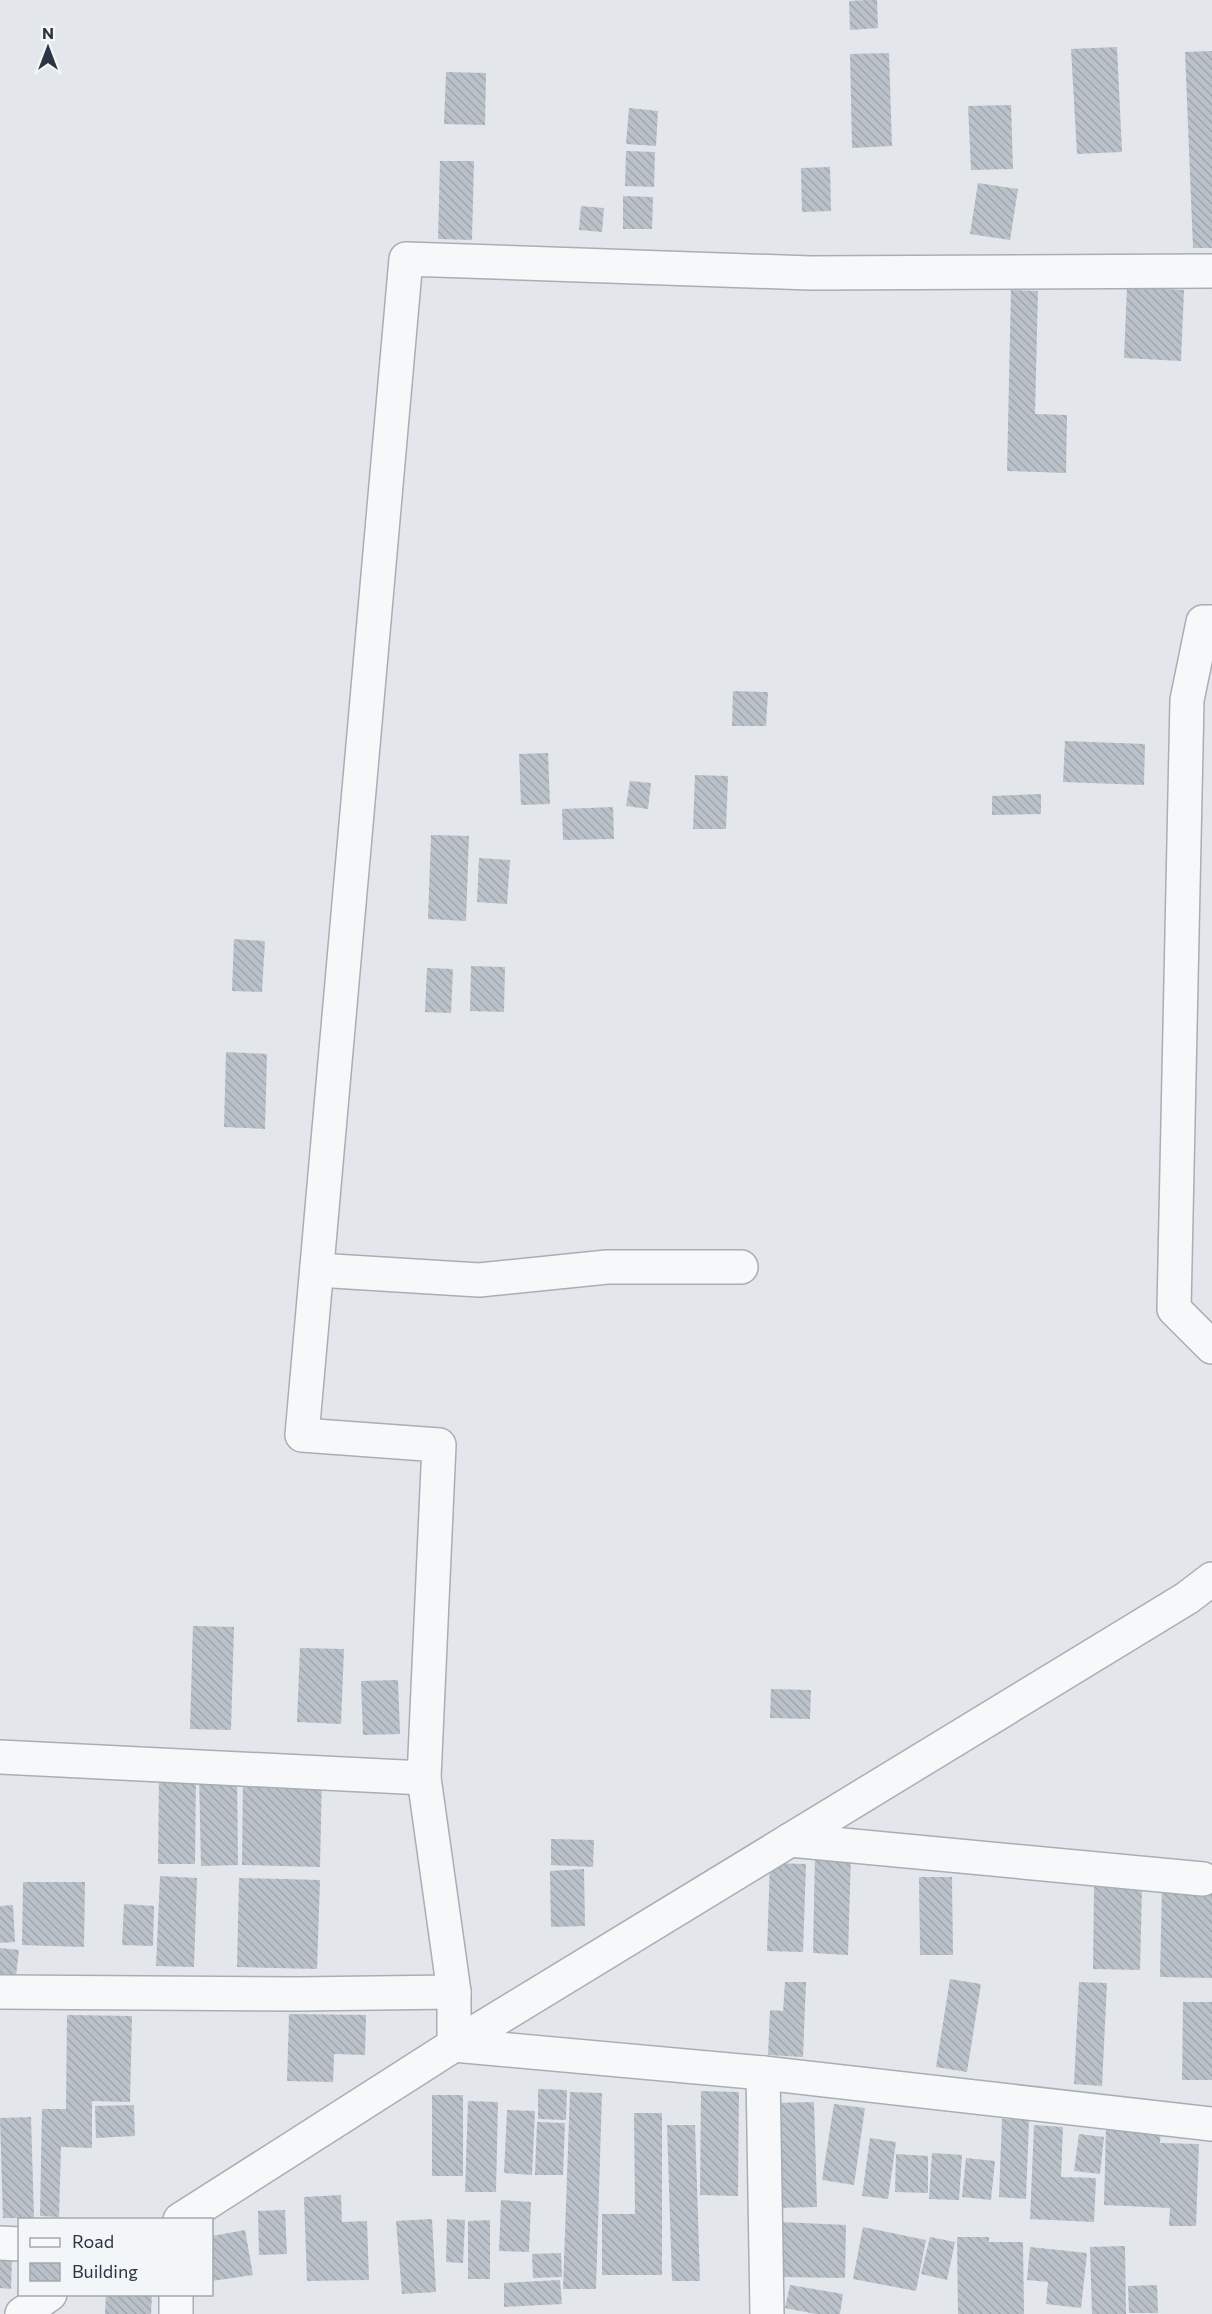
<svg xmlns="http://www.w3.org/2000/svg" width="1212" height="2314" font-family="Commissioner,sans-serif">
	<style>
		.building { fill: url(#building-back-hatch) }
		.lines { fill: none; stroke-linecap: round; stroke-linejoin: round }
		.minor-casing { stroke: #a8aeb6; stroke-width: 36 }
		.minor { stroke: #f6f8f9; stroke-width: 33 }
	</style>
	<defs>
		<pattern id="building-back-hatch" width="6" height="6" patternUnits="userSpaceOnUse" patternTransform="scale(1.5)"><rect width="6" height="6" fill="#bac1c9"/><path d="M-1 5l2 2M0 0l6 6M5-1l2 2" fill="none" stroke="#a0a6ae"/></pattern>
	</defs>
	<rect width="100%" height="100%" fill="#e3e7eb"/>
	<!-- building -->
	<g class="building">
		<polygon points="868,0 877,0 878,28 850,30 849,1"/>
		<polygon points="1117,47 1122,152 1077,154 1071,49"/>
		<polygon points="1212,51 1212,248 1193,248 1185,52"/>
		<polygon points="889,53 892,146 852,148 850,54"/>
		<polygon points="446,72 486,73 485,125 444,124"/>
		<polygon points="1011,105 1013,169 971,170 968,106"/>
		<polygon points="629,108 658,111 656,146 626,144"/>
		<polygon points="626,151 655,152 654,187 625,186"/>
		<polygon points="440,161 474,161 472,240 438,239"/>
		<polygon points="830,167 831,211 802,212 801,168"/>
		<polygon points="978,183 1018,189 1010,240 970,234"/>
		<polygon points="623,196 653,197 652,229 623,229"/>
		<polygon points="581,206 604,208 602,232 579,230"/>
		<polygon points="1127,287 1184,290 1181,361 1124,358"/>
		<polygon points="1011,290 1038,291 1035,414 1067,415 1066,473 1007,471"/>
		<polygon points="733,691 768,692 766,726 732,726"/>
		<polygon points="1065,741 1145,744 1144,785 1063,782"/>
		<polygon points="548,753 550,804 521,805 519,754"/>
		<polygon points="695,775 728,776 726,829 693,829"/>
		<polygon points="630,781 651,783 648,809 626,806"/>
		<polygon points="1041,794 1041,814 992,815 992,796"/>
		<polygon points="613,807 614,839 563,840 562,809"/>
		<polygon points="431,835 469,836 466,921 428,919"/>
		<polygon points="479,858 510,860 507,904 477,902"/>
		<polygon points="234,939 265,941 262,992 232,991"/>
		<polygon points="471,966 505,967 504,1012 470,1011"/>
		<polygon points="427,968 453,969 451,1013 425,1012"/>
		<polygon points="226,1052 267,1054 265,1129 224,1127"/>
		<polygon points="193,1626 234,1627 231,1730 190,1729"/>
		<polygon points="300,1648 344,1649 341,1724 297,1722"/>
		<polygon points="398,1680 400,1734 363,1735 361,1681"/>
		<polygon points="771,1689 811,1690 810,1719 770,1718"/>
		<polygon points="159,1772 196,1773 195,1864 158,1864"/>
		<polygon points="243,1774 322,1775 320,1867 242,1865"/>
		<polygon points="199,1775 237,1775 238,1865 201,1866"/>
		<polygon points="551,1839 594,1840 593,1867 551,1865"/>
		<polygon points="815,1853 851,1854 848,1955 813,1953"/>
		<polygon points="770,1863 806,1864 803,1952 767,1951"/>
		<polygon points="584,1869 585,1926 551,1927 550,1871"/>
		<polygon points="160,1876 197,1878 194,1967 156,1966"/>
		<polygon points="919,1877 952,1877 953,1955 920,1955"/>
		<polygon points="239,1878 320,1880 317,1969 237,1967"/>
		<polygon points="23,1882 85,1882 84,1947 22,1945"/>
		<polygon points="1162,1886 1212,1887 1212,1978 1160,1977"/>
		<polygon points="1094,1887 1142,1888 1140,1970 1093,1969"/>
		<polygon points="124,1904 154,1906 153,1946 122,1945"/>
		<polygon points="13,1905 15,1942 0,1943 0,1906"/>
		<polygon points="0,1948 19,1950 16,1976 0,1974"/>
		<polygon points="950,1979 981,1984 967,2072 936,2067"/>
		<polygon points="785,1982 806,1982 803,2057 768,2055 770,2010 783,2011"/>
		<polygon points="1079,1982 1107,1983 1102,2086 1074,2084"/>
		<polygon points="1183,2002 1212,2002 1212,2080 1182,2080"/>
		<polygon points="289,2014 366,2015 365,2055 334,2054 333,2082 287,2081"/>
		<polygon points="67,2015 132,2016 130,2102 92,2101 92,2148 61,2147 59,2217 40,2216 42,2109 66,2109"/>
		<polygon points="538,2089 567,2090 566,2120 538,2119"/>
		<polygon points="701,2091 739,2092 738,2196 700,2195"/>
		<polygon points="570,2092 602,2093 596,2289 563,2289"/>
		<rect x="432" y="2095" width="31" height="81"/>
		<polygon points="468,2101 498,2102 496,2192 465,2192"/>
		<polygon points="814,2102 817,2207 775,2208 772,2103"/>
		<polygon points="834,2104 865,2108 854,2185 822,2180"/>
		<polygon points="134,2105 135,2136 96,2138 95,2106"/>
		<polygon points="507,2110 535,2111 532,2175 504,2173"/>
		<polygon points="634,2113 662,2113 662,2275 602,2275 602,2214 635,2214"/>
		<polygon points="31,2117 34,2218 3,2218 0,2118"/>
		<polygon points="1002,2119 1029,2120 1026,2199 999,2197"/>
		<polygon points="537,2122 565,2123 563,2175 535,2175"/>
		<polygon points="667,2125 695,2125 700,2281 672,2281"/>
		<polygon points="1034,2125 1063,2127 1061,2177 1096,2178 1094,2222 1030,2219"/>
		<polygon points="1106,2126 1161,2127 1160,2143 1199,2144 1196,2226 1169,2226 1170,2208 1104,2205"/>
		<polygon points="1079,2134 1104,2137 1100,2174 1074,2171"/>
		<polygon points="870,2138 896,2142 888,2199 862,2196"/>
		<polygon points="932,2153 962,2155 959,2200 929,2199"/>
		<polygon points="896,2154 928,2156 928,2193 895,2192"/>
		<polygon points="966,2158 995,2161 991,2200 962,2197"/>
		<polygon points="341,2195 342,2222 367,2221 369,2280 307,2281 304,2197"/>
		<polygon points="501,2200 531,2202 529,2252 499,2251"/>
		<polygon points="285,2210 287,2254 259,2255 258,2211"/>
		<polygon points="432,2219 436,2292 402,2294 396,2221"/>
		<polygon points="447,2219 465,2220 463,2263 446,2262"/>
		<polygon points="490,2220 490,2279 468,2279 468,2221"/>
		<polygon points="781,2222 846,2225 845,2278 779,2277"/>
		<polygon points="863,2227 926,2240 916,2291 853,2279"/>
		<polygon points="245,2230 253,2275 212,2281 212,2236"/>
		<polygon points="930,2237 955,2242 947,2280 921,2274"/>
		<polygon points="957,2237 989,2237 989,2242 1023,2242 1024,2314 958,2314"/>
		<polygon points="1125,2246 1126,2314 1092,2314 1090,2247"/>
		<polygon points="1030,2247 1087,2253 1081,2308 1046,2304 1048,2282 1027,2280"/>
		<polygon points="561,2253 562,2277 533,2278 532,2254"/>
		<polygon points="0,2254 12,2255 11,2289 0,2288"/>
		<polygon points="560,2280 562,2304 504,2307 504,2283"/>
		<polygon points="790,2285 843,2294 840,2314 816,2314 785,2308"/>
		<polygon points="1157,2285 1158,2313 1129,2313 1128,2286"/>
		<polygon points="106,2294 152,2294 151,2314 105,2314"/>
	</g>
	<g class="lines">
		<!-- minor casing -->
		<g class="minor-casing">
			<g id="minor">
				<polyline points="1212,271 810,273 406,259 302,1435 439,1445 424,1778 454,1992 454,2045 763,2073 1212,2124"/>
				<polyline points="1212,622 1203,622 1187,700 1174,1309 1212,1347"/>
				<polyline points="317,1270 479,1280 607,1267 741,1267"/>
				<polyline points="0,1757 424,1778"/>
				<polyline points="790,1840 1203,1879"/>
				<polyline points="0,1992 298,1994 454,1992"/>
				<polyline points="763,2073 767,2314"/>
				<polyline points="180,2220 454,2045 1187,1598 1212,1579"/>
				<polyline points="0,2243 20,2244"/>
				<polyline points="176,2294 176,2314"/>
				<polyline points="22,2314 50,2294"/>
			</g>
		</g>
		<!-- minor -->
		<use href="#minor" class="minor"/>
	</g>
	<!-- legend -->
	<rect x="18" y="2218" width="195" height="78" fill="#f3f6f8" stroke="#a3a9b0" stroke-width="1.5"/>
	<rect x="30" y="2238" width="30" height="9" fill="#f6f8f9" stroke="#a3a9b0" stroke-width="1.5"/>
	<text x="72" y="2248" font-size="18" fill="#2b3644">Road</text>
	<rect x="30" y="2263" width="30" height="18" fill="url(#building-back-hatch)" stroke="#a3a9b0" stroke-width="1.5"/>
	<text x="72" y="2278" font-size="18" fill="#2b3644">Building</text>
	<!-- north arrow -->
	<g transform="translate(48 48)" stroke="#f3f6f8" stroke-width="4.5" paint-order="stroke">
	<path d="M0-4.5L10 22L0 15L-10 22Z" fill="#2b3644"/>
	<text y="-9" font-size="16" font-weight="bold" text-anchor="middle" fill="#2b3644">N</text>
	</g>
</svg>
